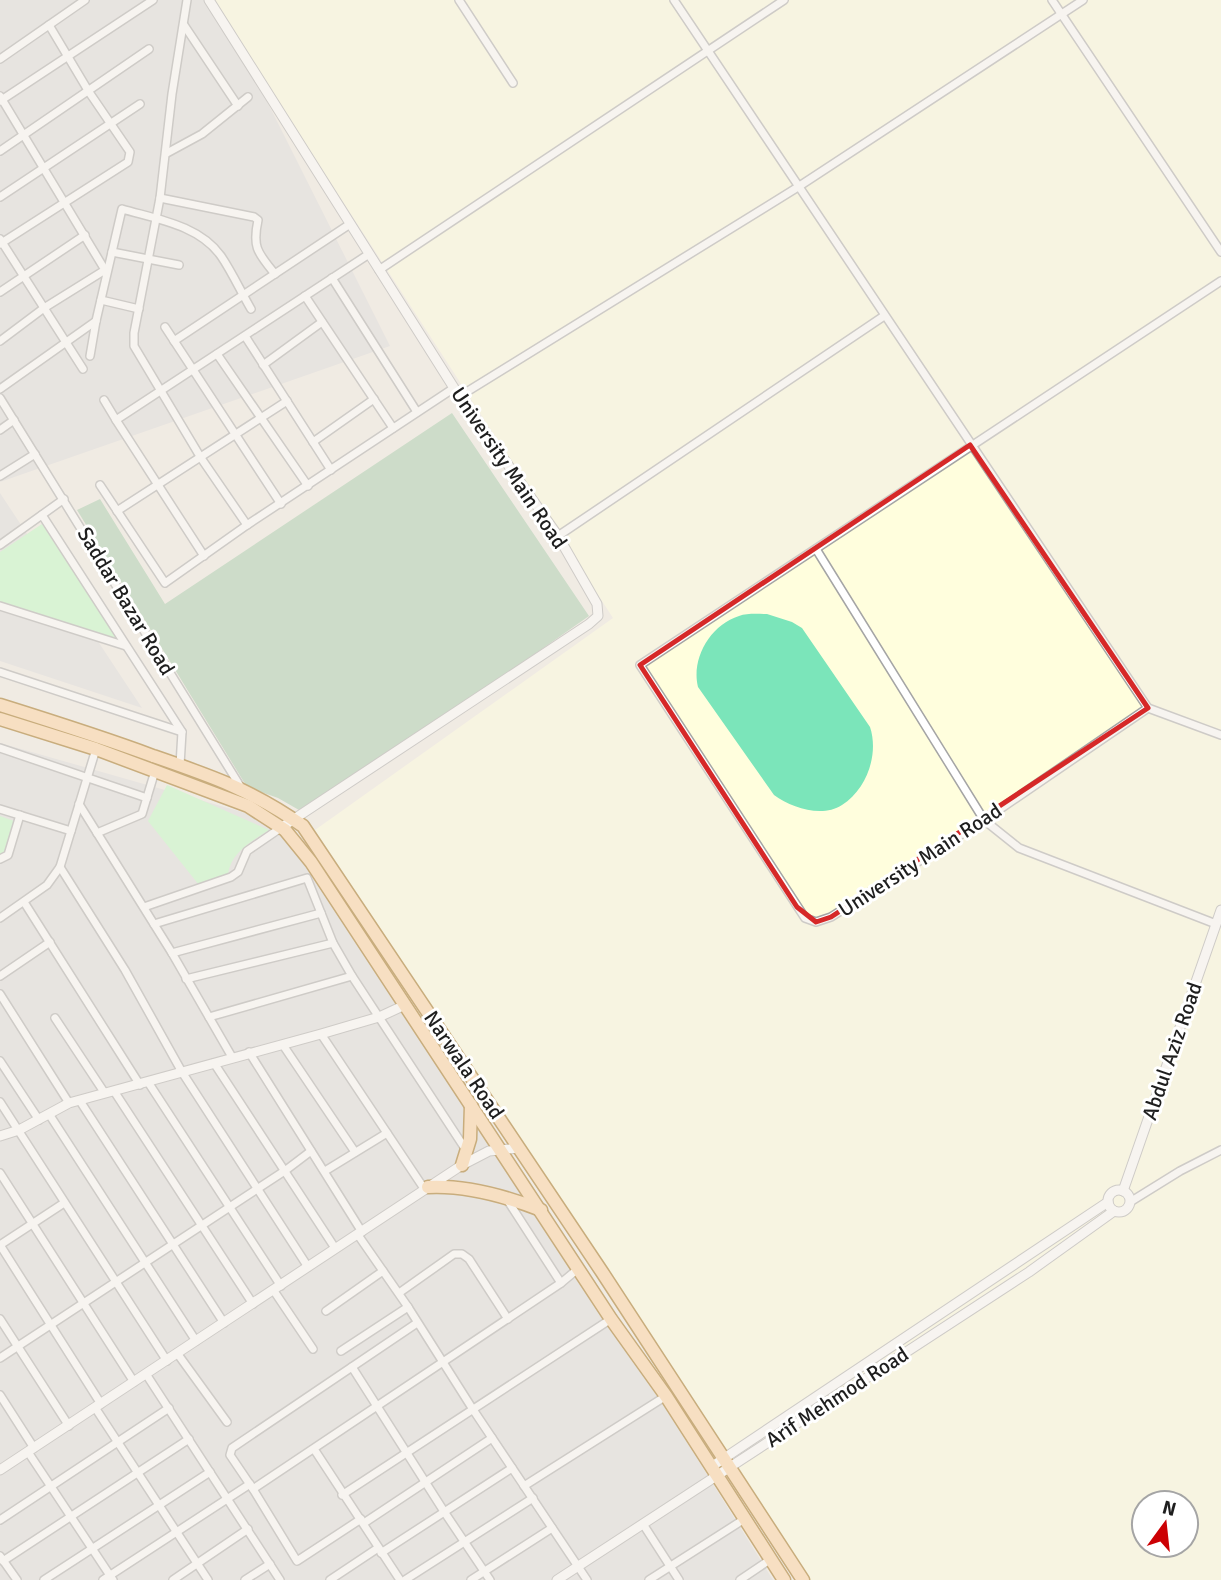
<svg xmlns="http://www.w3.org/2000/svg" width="1221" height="1580" font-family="Signika,sans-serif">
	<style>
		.residential { fill: #dcdbdb }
		.education { fill: #fffedd; fill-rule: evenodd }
		.cemetery { fill: #a2caa8 }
		.park { fill: #bcfdc0 }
		.pitch { fill: #7be5ba }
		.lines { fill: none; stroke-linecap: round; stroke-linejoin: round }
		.minor-casing { stroke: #a5a5a5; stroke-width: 10 }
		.tertiary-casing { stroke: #a5a5a5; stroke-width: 11 }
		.primary-casing { stroke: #986200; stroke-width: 15 }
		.minor { stroke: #fff; stroke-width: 7 }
		.tertiary { stroke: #fff; stroke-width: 9 }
		.primary { stroke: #ffd199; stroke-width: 12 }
		.marked { fill: none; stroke: #d62828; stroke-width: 5; stroke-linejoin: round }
		.labels { text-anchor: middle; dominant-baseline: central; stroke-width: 6; stroke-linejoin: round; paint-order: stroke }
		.street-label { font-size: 21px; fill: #1e1e1e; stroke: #fff }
	</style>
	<rect width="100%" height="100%" fill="#f0ebe3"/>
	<!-- residential -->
	<g class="residential">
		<polygon points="0,0 216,0 390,346 0,482"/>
		<polygon points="0,493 142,708 0,661"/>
		<polygon points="0,743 288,825 501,1145 773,1580 0,1580"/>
	</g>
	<!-- education -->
	<path class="education" d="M212,0H1221V1580H810L315,830L613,618ZM1144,1503H1186V1545H1144Z"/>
	<!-- cemetery -->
	<polygon class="cemetery" points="452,413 589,616 306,814 278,798 247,787 77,510 100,499 165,604"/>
	<!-- park -->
	<g class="park">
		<polygon points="42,524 127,650 0,609 0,552"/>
		<path d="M167,785L269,830C251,842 229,853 228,877L199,885L148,821Z"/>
		<polygon points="0,816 14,821 4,852 0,855"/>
	</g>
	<!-- pitch -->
	<path class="pitch" d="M767,614L792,622L802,628L870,727C879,754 867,789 842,805C822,818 792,808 774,795L698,687C691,659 710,625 739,616C747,613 758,614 767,614Z"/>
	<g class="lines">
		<!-- minor casing -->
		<g class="minor-casing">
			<g id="minor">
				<polyline points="187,0 172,94 160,198 134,333 134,346 201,458 247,525"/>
				<polyline points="459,0 513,83"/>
				<polyline points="674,0 1148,708"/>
				<polyline points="1052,0 1221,252"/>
				<polyline points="184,25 238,106"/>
				<polyline points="0,59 85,0"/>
				<polyline points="0,96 105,270 44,308 0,341"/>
				<polyline points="0,101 153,0"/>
				<polyline points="0,151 149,49"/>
				<polyline points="167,153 202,134 248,97"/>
				<polyline points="0,197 140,104"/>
				<path d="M160,198L254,217L258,220C252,248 258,253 275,274"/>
				<polyline points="0,239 83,369"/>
				<polyline points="0,244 128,162 130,152 89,92 49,25"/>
				<polyline points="112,252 179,265"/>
				<polyline points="379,270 784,0"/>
				<polyline points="332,278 417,412"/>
				<polyline points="1221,281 640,665 805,918 816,922 831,917 984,820 1148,708 1221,735"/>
				<polyline points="0,292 85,235"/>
				<polyline points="305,296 393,428"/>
				<polyline points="101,300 139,309"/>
				<polyline points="165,327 281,504"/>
				<polyline points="245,336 331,470"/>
				<polyline points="174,341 350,224"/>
				<polyline points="217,354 308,486"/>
				<path d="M90,356L96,321L122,209C156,219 199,225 221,256C232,272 241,292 251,309"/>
				<polyline points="263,365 322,322"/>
				<polyline points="0,389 96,321"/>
				<polyline points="460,396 798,187 1083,0"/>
				<polyline points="0,398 240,786"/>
				<polyline points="104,400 116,420 369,254"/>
				<polyline points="116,420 204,556"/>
				<polyline points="0,430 14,420"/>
				<polyline points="313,442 374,399"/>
				<polyline points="0,476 35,454"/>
				<polyline points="100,485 165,583 247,525 454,388"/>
				<polyline points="117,511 287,401"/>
				<polyline points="42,515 182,732 180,765"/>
				<polyline points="558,536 884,316"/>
				<polyline points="0,545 64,499"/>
				<polyline points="816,549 984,820 1019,848 1216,924"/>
				<polyline points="0,606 126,646"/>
				<polyline points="0,672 182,732"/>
				<polyline points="0,748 147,798"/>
				<polyline points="79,804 172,953 232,1057"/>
				<polyline points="0,809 71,831"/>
				<polyline points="97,833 142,814 155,771"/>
				<polyline points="0,859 8,855 20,815"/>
				<polyline points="60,867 125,970 182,1072 308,1267"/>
				<polyline points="24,902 140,1085"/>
				<polyline points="144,907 231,877 238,872 247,851 282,827"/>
				<polyline points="0,918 47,885 60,867 96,749"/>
				<polyline points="154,924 307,878 333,943 352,976 466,1150"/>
				<polyline points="172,953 321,913"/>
				<polyline points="0,976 50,942"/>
				<polyline points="186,979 333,943"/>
				<polyline points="0,994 69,1103"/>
				<polyline points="209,1017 352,976"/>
				<polyline points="55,1018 104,1092"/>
				<polyline points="321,1034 425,1190"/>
				<polyline points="283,1045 355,1152"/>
				<polyline points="249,1052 362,1232"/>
				<polyline points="0,1061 39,1120"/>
				<polyline points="214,1063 335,1248"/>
				<polyline points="148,1082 281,1286"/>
				<polyline points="114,1091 253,1304"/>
				<polyline points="80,1101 224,1323"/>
				<polyline points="0,1102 167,1361"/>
				<polyline points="49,1114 196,1341"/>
				<polyline points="325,1171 387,1133"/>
				<polyline points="0,1173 134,1382"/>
				<polyline points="506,1198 561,1283"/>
				<polyline points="1130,1202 1180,1171 1221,1150"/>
				<polyline points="358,1235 408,1307 472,1408 587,1580"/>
				<polyline points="0,1245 101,1404"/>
				<polyline points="0,1245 64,1203"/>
				<polyline points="274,1291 313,1349"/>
				<polyline points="399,1293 454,1254 462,1254 469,1259 508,1319"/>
				<polyline points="326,1311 383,1271"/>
				<polyline points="0,1319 69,1426"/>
				<polyline points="417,1323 232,1448 230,1455 253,1489 561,1283 579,1268"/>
				<polyline points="341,1351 408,1307"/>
				<polyline points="177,1353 227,1422"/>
				<polyline points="0,1358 286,1170 311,1151"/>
				<polyline points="352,1367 445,1513 490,1580"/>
				<polyline points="146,1374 280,1580"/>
				<polyline points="0,1395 34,1448"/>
				<polyline points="96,1409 208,1580"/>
				<polyline points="314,1449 400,1580"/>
				<polyline points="28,1452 113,1580"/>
				<polyline points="524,1486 666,1396"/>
				<polyline points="253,1489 297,1561 361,1519"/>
				<polyline points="342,1495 611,1319"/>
				<polyline points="0,1520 169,1408"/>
				<polyline points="364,1523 492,1438"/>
				<polyline points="643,1524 679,1580"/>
				<polyline points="381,1553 512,1468"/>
				<polyline points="0,1556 17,1580"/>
				<polyline points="3,1561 189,1439"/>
				<polyline points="44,1580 210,1472"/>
				<polyline points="103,1580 250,1484"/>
				<polyline points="173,1580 248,1529"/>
				<polyline points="245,1580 270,1564"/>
				<polyline points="330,1580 378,1548"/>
				<polyline points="405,1580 533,1498"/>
				<polyline points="471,1580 552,1528"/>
				<polyline points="649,1580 746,1518"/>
				<polyline points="740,1580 771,1559"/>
			</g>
		</g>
		<!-- tertiary casing -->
		<g class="tertiary-casing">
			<g id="tertiary">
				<polyline points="209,0 454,388 558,536 597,604 598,616 589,624 282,827"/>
				<polyline points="0,1136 19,1130 69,1103 321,1034 379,1017 405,1005"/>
				<circle cx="1119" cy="1201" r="11"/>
				<polyline points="1123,1191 1221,910"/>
				<polyline points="711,1467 1108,1202"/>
				<polyline points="0,1470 462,1165 489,1151 519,1148"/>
				<polyline points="557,1580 1029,1272 1114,1211"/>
			</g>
		</g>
		<!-- primary casing -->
		<g class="primary-casing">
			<g id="primary">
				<path d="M0,705C51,721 102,737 153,756C211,776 252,790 303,826L602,1272L803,1580"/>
				<polyline points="0,719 96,749 248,806 285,830 311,862 611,1319 666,1396 784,1580"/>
				<polyline points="462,1165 470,1139 471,1105"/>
				<path d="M428,1187C467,1185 505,1196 541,1210"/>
			</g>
		</g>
		<!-- minor -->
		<use href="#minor" class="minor"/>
		<!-- tertiary -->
		<use href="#tertiary" class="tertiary"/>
		<!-- primary -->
		<use href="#primary" class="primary"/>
	</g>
	<!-- marked area -->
	<path d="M0 0H1221V1580H0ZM970,445L1148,708L831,917L816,922L797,907L640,665Z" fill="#f0ebe3" fill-opacity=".55" fill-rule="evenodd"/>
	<path class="marked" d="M970,445L1148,708L831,917L816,922L797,907L640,665Z"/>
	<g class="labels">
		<!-- street labels -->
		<g class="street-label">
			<text transform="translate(509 468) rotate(56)">University Main Road</text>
			<text transform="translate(126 601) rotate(59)">Saddar Bazar Road</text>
			<text transform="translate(920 860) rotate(-33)">University Main Road</text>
			<text transform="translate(1172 1051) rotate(-71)">Abdul Aziz Road</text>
			<text transform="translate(464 1065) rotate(56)">Narwala Road</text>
			<text transform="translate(837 1397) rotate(-33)">Arif Mehmod Road</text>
		</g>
	</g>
	<!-- north arrow -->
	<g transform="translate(1165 1524) rotate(15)"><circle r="33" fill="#ffffff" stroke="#a5a5a5" stroke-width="2"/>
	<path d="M0-5L12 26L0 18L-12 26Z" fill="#cc0004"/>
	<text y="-10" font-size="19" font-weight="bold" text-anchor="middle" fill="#1e1e1e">N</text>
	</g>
</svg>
